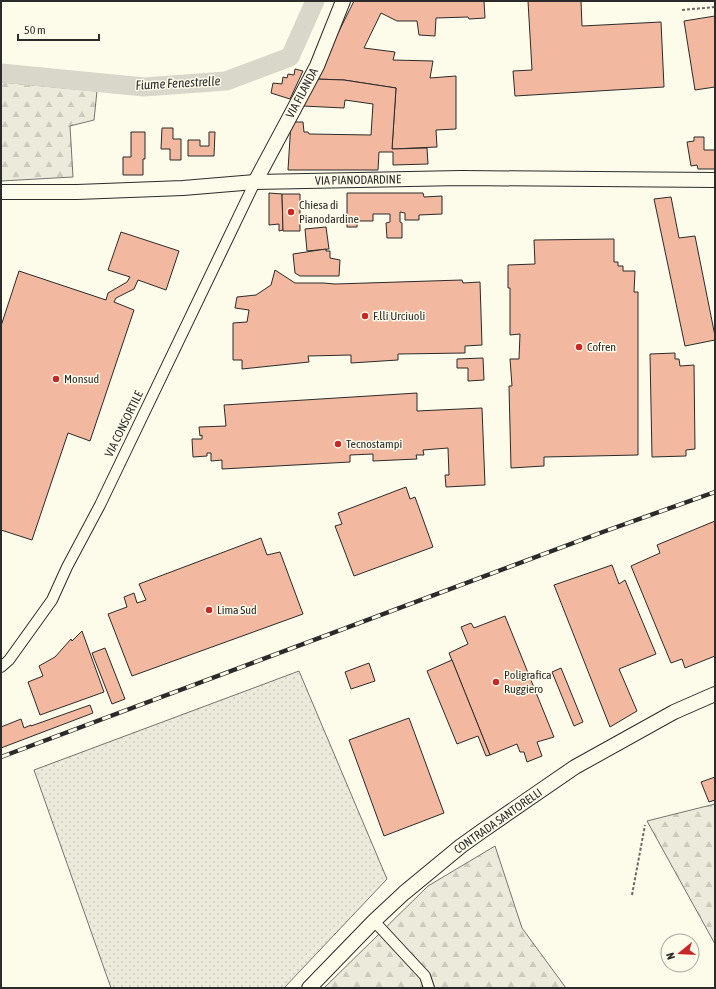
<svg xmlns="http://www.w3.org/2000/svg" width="716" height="989" font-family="'Asap Condensed',sans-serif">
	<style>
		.grass { fill: url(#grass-dots); stroke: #74746e }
		.forest { fill: url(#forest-firs); stroke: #74746e }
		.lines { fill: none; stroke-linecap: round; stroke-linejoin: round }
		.river { stroke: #d8d7c9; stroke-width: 19 }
		.building { fill: #f2b8a0; stroke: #2b2b2b }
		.street-casing { stroke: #2b2b2b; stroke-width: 12 }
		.secondary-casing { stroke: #2b2b2b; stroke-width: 16 }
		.path { stroke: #6a6964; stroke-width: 2; stroke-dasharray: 3 2; stroke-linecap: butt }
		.street { stroke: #fdfbea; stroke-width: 10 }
		.secondary { stroke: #fdfbea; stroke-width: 14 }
		.rail-casing { stroke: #2b2b2b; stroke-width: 4.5 }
		.rail { stroke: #fdfbea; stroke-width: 3; stroke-dasharray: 9; stroke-linecap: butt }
		.poi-dot { fill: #c62828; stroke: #fdfbea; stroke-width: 1.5 }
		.labels { text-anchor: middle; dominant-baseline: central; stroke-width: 3; stroke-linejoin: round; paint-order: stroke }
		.street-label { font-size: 12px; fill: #2b2b2b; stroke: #fdfbea }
		.poi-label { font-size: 12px; fill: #2b2b2b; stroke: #fdfbea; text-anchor: start }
		.water-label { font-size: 13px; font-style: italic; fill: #2b2b2b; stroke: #fdfbea }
	</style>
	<defs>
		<pattern id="grass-dots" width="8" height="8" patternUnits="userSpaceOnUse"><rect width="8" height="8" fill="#ecebdb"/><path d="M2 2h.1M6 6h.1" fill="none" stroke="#cbcabc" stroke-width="1.8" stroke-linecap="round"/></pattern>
		<pattern id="forest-firs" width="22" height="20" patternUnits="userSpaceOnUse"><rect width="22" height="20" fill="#ecebdb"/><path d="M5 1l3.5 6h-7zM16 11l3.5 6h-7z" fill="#cbcabc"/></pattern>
	</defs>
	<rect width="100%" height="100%" fill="#fdfbea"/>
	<!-- grass -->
	<polygon class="grass" points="299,671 387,879 284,988 111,988 34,770"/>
	<!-- forest -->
	<g class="forest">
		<polygon points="1,82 97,91 94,120 70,126 73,177 1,181"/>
		<polygon points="715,804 715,944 647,821"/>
		<polygon points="495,846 522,928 566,988 324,988 428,886"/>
	</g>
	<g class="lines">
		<!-- river -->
		<polyline class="river" points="1,73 144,87 226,81 290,57 315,1"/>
	</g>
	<!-- building -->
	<g class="building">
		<polygon points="354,1 484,1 485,18 469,19 468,17 436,18 435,36 419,35 417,21 397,21 381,13 364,48 395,52 393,60 433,61 430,78 456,76 456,129 436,130 437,147 392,149 396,88 344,80 315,79"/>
		<polygon points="528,1 581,1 582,26 661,22 664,87 515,96 513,71 532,70"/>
		<polygon points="715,16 715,87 695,90 684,21"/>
		<polygon points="295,69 303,71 290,99 271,93 273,83 282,84 283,77 287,78 288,74 294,75"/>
		<polygon points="315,79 344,80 396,88 392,149 427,148 428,164 393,165 393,152 379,152 378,170 288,170 291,122 303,122 304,132 308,132 309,134 371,135 373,104 345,100 344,108 303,106"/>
		<polygon points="162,128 173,128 173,139 181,139 181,160 170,160 170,149 161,149"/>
		<polygon points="131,132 145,132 145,159 143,159 143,175 123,175 123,157 131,157"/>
		<polygon points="209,132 215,132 214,156 188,156 188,140 200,140 200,146 209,146"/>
		<polygon points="694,137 704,137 704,150 715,150 715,169 698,169 697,165 691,166 687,142 694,141"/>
		<polygon points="269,193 282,194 283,230 279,231 279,224 269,225"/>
		<polygon points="347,193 423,193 424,197 442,196 442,214 419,215 419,220 405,220 405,213 400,212 400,222 402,223 402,238 387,238 386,223 390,222 390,214 373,214 373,221 357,221 357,227 347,227"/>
		<polygon points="282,194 300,194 300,231 283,231"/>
		<polygon points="671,197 679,238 695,236 715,336 715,340 685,346 654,199"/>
		<polygon points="326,227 329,249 307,251 305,229"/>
		<polygon points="121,232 179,251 166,290 138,280 134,289 116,298 114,302 134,310 90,441 68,433 32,540 1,530 1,326 19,271 106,300 108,293 127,282 130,277 108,270"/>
		<polygon points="614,239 614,262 618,262 618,266 623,266 623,271 635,271 634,292 638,292 638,455 544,457 544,466 511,468 509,386 512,386 510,359 519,359 520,334 510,335 510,288 508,288 508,265 535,264 534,240"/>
		<polygon points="326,249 326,251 330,251 330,258 340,260 339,276 300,276 295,273 293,254"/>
		<polygon points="275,270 295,283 323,283 335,284 462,280 463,283 480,282 482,345 465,346 465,353 398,354 398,360 351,363 351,355 308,356 309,362 242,369 242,360 233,360 233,323 247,322 249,310 235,308 237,297 256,295 271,285"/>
		<polygon points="675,353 675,359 679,359 680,366 694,365 695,449 686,450 686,456 652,457 650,354"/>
		<polygon points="483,358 484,380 468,381 468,368 457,368 457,359"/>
		<polygon points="417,393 417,411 482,408 485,485 446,487 445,475 449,475 448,448 423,450 424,455 416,455 417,459 373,461 373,454 350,455 350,462 222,469 222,460 211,461 211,453 207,453 207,456 193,457 192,439 202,439 202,435 200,436 199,427 226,426 224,405"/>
		<polygon points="406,487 410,499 415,497 433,547 354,576 335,526 342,524 338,513"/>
		<polygon points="715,521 715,656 685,668 682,659 671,663 631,566 660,553 657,545"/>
		<polygon points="261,538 267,555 280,552 303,614 132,676 108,614 127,607 124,597 134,593 137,603 146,600 139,584"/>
		<polygon points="612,565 619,584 625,580 656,654 619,669 637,711 610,727 554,585"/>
		<polygon points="505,616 554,737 537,742 542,756 527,762 524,752 520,752 517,744 490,755 449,653 468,644 461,627 471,623 474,628"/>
		<polygon points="82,631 104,692 40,715 28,682 43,676 39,666 55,657 71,639 72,641"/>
		<polygon points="105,648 125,699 112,704 92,653"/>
		<polygon points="452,660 490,755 486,756 478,736 457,744 427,671"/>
		<polygon points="369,663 375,681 351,689 345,672"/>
		<polygon points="561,668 583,722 574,726 552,672"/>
		<polygon points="90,705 93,713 1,748 1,727 21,719 24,728 31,725 31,726"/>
		<polygon points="409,718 444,813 384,836 349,740"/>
		<polygon points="715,777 715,800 709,802 701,782"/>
	</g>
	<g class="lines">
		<!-- street casing -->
		<g class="street-casing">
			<g id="street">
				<polyline points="1,667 9,660 52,600 67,567 100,505 255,182"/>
				<polyline points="374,921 425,976 429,988"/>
			</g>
		</g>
		<!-- secondary casing -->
		<g class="secondary-casing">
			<g id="secondary">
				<polyline points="255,182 317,66 343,1"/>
				<polyline points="1,192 77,192 183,188 255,182 461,178 715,180"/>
				<polyline points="309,988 374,921 404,893 461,846 482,831 575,767 674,712 715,694"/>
			</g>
		</g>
		<!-- path -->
		<g class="path">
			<polyline points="682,10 715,7"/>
			<polyline points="632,895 645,825"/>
		</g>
		<!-- street -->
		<use href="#street" class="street"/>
		<!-- secondary -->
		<use href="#secondary" class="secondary"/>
		<!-- rail casing -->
		<g class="rail-casing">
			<polyline id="rail" points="1,757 600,533 715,492"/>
		</g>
		<!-- rail -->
		<use href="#rail" class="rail"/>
	</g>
	<!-- markers -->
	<g class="poi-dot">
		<circle cx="291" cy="212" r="4"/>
		<circle cx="365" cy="316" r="4"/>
		<circle cx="579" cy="347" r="4"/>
		<circle cx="56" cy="379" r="4"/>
		<circle cx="338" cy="444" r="4"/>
		<circle cx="209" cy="610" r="4"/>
		<circle cx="496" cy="682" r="4"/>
	</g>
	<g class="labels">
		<!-- street labels -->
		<g class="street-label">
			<text transform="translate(302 93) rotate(-62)">VIA FILANDA</text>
			<text transform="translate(358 180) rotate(-1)">VIA PIANODARDINE</text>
			<text transform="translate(124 424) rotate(-64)">VIA CONSORTILE</text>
			<text transform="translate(498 821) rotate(-35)">CONTRADA SANTORELLI</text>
		</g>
		<!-- poi labels -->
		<g class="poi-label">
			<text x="299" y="205">Chiesa di<tspan x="299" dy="14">Pianodardine</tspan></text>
			<text x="373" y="316">F.lli Urciuoli</text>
			<text x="587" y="347">Cofren</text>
			<text x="64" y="379">Monsud</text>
			<text x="346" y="444">Tecnostampi</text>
			<text x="217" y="610">Lima Sud</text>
			<text x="504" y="675">Poligrafica<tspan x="504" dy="14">Ruggiero</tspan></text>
		</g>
		<!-- water labels -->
		<g class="water-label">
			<text transform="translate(178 83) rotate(-3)">Fiume Fenestrelle</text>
		</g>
	</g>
	<!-- border -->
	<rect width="716" height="989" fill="none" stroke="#2b2b2b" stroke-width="4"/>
	<!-- north arrow -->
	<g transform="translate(680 953) rotate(252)"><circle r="19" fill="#fdfbea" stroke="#a9a89e"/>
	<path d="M0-3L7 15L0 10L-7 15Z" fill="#c62828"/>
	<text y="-6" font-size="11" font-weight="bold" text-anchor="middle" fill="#2b2b2b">N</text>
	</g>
	<!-- scale -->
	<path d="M18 34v6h81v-6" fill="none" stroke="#2b2b2b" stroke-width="2"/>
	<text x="24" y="34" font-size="12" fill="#2b2b2b" stroke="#fdfbea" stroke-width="3" paint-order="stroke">50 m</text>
</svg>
